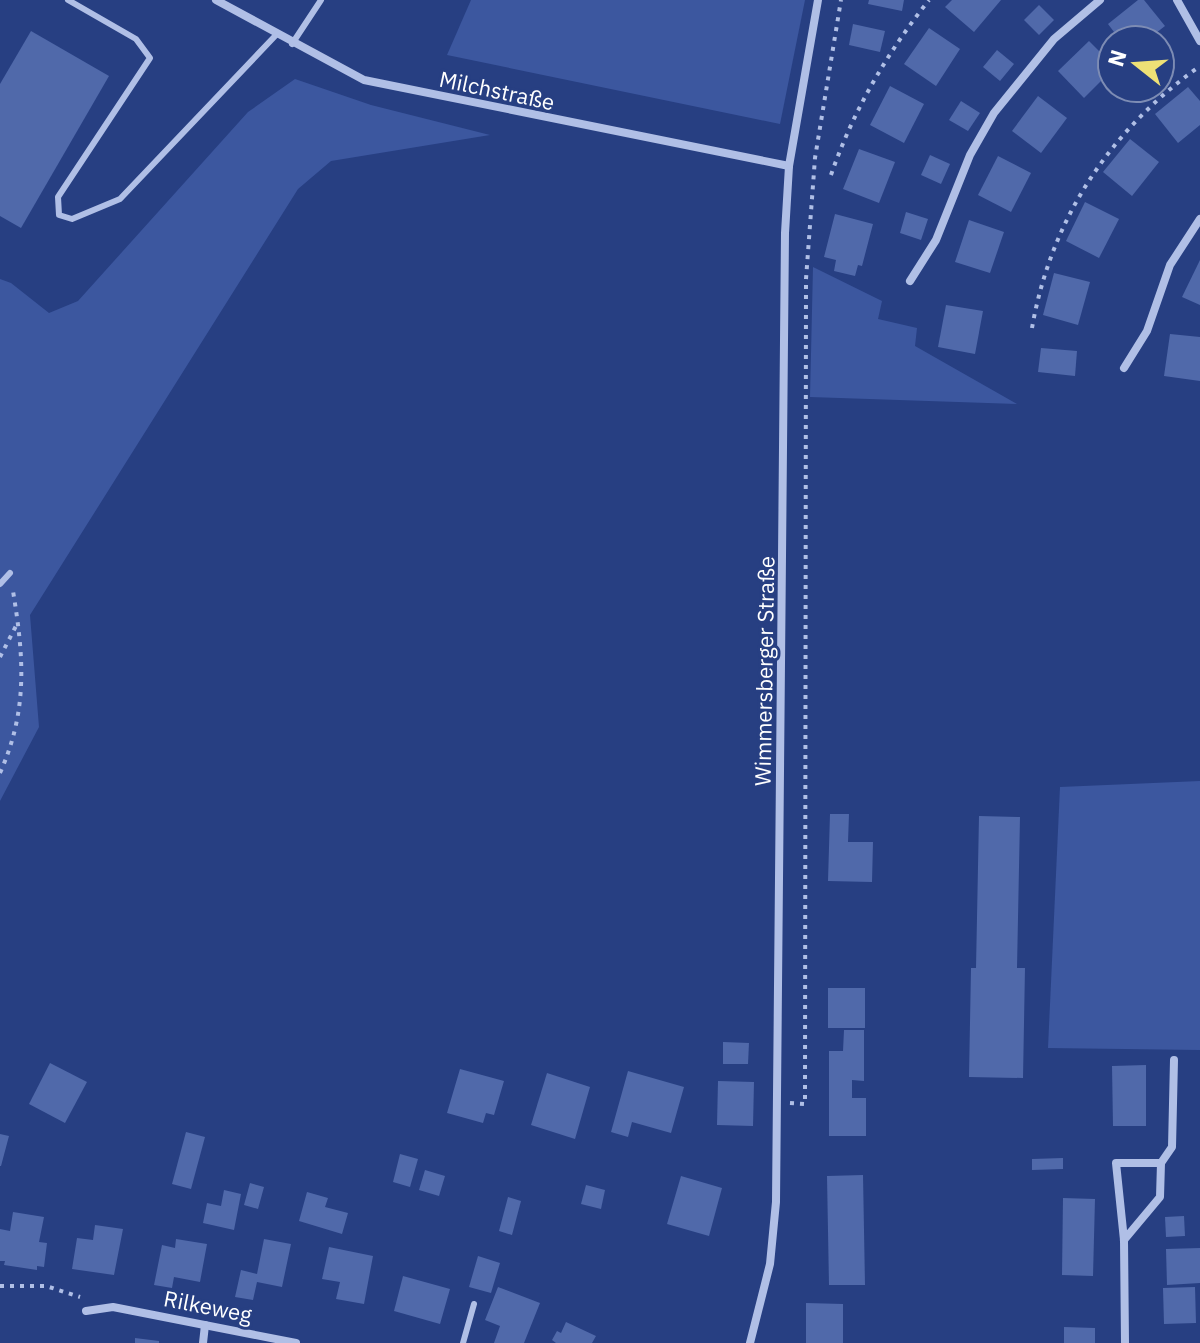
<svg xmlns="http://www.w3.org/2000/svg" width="1200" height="1343" font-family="'IBM Plex Sans',sans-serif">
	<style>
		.green { fill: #3c579f }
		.building { fill: #5069aa }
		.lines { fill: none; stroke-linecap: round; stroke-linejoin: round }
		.path { stroke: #b0bfe6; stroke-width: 4; stroke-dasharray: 4 6; stroke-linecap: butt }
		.lane { stroke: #b0bfe6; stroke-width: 6 }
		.street { stroke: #b0bfe6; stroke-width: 8 }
		.labels { text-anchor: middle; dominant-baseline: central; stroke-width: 6; stroke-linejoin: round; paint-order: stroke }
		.street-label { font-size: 22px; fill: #fff; stroke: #273f82 }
	</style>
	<rect width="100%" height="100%" fill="#273f82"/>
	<!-- green -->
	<g class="green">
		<polygon points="471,0 805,0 780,124 447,55"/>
		<polygon points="295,79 371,105 490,135 331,161 298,189 30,615 39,727 0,801 0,279 11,283 49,313 78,301 248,112"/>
		<polygon points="813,267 882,301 878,319 917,328 915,346 1017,404 810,397"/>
		<polygon points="1200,781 1200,1050 1048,1048 1060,787"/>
	</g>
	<!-- building -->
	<g class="building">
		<polygon points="869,0 904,0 902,11 868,4"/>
		<polygon points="952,0 1001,0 974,32 945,7"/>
		<polygon points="1138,0 1144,0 1165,26 1147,40 1120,40 1108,24"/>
		<polygon points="1039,5 1054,20 1039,35 1024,20"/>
		<polygon points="853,24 885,31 880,52 849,45"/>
		<polygon points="929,28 960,49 936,86 904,64"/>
		<polygon points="31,31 109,76 21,228 0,216 0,84"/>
		<polygon points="1089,41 1112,64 1112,70 1084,98 1058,71"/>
		<polygon points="997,50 1014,64 1000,81 983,67"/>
		<polygon points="890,86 924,104 904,143 870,125"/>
		<polygon points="1188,87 1200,101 1200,125 1178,143 1155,114"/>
		<polygon points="1038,96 1067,118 1041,153 1012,131"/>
		<polygon points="961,101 980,113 968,131 949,120"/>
		<polygon points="1130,139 1159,162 1132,196 1103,172"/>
		<polygon points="859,149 895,162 879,203 843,189"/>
		<polygon points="930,155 950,164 941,184 921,175"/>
		<polygon points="998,156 1031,173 1011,212 978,195"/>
		<polygon points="1085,202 1119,219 1099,258 1066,241"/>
		<polygon points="906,212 928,219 921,240 900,233"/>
		<polygon points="835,214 873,224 862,266 858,265 855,276 834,271 836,260 824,257"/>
		<polygon points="969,220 1004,232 990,273 955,262"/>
		<polygon points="1200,260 1200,305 1182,297"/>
		<polygon points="1054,273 1090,282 1078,325 1043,315"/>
		<polygon points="946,305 983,311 975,354 938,347"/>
		<polygon points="1170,334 1200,337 1200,381 1164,376"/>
		<polygon points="1041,348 1077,351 1075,376 1038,372"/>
		<polygon points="830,814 849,814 848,842 873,842 872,882 828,881"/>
		<polygon points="979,816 1020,817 1017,968 1025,968 1023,1078 969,1077 971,968 976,968"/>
		<rect x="828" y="988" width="37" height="40"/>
		<polygon points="844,1030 864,1030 864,1081 852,1080 852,1098 866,1098 866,1136 829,1136 829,1051 843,1051"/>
		<polygon points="723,1042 749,1043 748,1064 723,1064"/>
		<polygon points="50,1063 87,1082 65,1123 29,1104"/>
		<polygon points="1146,1065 1146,1126 1113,1126 1112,1066"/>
		<polygon points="460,1069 504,1081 494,1115 486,1113 483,1123 447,1113"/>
		<polygon points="628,1071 684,1087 671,1133 632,1122 628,1137 611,1132"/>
		<polygon points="547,1073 590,1087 575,1139 531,1125"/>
		<polygon points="718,1081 754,1082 753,1126 717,1125"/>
		<polygon points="186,1132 205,1137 191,1189 172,1184"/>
		<polygon points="0,1134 9,1136 1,1166 0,1166"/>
		<polygon points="400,1154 418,1159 410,1187 393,1182"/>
		<polygon points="1063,1158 1063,1169 1032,1170 1032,1159"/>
		<polygon points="425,1170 445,1176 439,1196 419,1190"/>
		<polygon points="863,1175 865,1285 829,1285 827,1176"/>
		<polygon points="681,1176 722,1188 709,1236 667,1224"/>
		<polygon points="250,1183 264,1187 258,1209 244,1205"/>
		<polygon points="586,1185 605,1190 601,1209 581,1204"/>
		<polygon points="224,1190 241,1194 234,1230 203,1223 207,1203 221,1206"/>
		<polygon points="307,1192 328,1198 325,1207 348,1213 342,1234 299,1221"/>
		<polygon points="508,1197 521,1201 512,1235 499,1231"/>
		<polygon points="1063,1198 1095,1199 1093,1276 1062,1275"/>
		<polygon points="13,1212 44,1217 39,1242 47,1243 44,1267 37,1266 37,1270 4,1265 5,1261 0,1261 0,1229 10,1231"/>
		<polygon points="1184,1216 1185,1236 1166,1237 1165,1217"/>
		<polygon points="95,1225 123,1229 114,1275 72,1269 77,1238 93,1240"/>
		<polygon points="176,1239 207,1244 200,1282 174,1277 172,1288 154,1285 162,1245 175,1248"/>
		<polygon points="264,1239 291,1244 282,1287 257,1282 253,1300 235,1297 241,1270 257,1274"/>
		<polygon points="329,1247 373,1256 364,1304 336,1299 340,1282 322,1279"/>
		<polygon points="1200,1248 1200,1283 1167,1285 1166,1249"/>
		<polygon points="478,1256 500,1263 491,1293 469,1287"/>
		<polygon points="403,1276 450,1289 440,1324 394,1311"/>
		<polygon points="498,1287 540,1303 524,1343 494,1343 500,1326 485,1320"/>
		<polygon points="1195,1287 1196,1323 1164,1324 1163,1288"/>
		<polygon points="806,1303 843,1304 843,1343 806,1343"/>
		<polygon points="566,1322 596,1336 592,1343 556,1343 552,1340 557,1331 561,1333"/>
		<polygon points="1064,1327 1095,1328 1095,1343 1064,1343"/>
		<polygon points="135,1338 159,1341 159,1343 135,1343"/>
	</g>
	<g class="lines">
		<!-- path -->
		<g class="path">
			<path d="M831,175C853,111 887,53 929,0"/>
			<path d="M1032,328C1051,219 1110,130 1200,66"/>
			<polyline points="0,657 17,624"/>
			<path d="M0,773C28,710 24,658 13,591"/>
			<polyline points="790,1103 805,1104 806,279 815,158 841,0"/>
			<polyline points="0,1286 46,1286 80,1297"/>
		</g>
		<!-- lane -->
		<g class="lane">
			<polyline points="68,0 136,39 150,58 58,197 59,215 72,219 120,199 276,35"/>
			<polyline points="292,44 321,0"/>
			<polyline points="0,584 10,573"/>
			<polyline points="463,1343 474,1304"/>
		</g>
		<!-- street -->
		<g class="street">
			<polyline points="216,0 364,80 789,166"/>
			<polyline points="1177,0 1200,41"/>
			<polyline points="910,281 936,240 970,155 994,113 1054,39 1100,0"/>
			<polyline points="1124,368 1147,331 1170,265 1200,219"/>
			<polyline points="1161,1163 1172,1147 1174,1060"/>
			<polyline points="1124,1240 1160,1197 1161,1163 1116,1163 1124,1240 1125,1343"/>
			<polyline points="86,1311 113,1307 296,1343"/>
			<polyline points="203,1343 205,1325"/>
			<polyline points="750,1343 770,1264 776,1202 785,233 789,166 818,0"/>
		</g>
	</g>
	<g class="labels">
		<!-- street labels -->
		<g class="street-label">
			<text transform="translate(497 90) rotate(12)">Milchstraße</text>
			<text transform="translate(764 671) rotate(-89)">Wimmersberger Straße</text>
			<text transform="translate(208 1306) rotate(11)">Rilkeweg</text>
		</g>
	</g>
	<!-- north arrow -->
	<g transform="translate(1136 64) rotate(287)"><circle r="38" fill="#273f82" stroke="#7d8cb4" stroke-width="2"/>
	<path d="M0-6L14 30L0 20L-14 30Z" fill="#eee176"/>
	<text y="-12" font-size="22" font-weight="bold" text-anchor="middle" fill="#ffffff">N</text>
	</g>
</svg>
